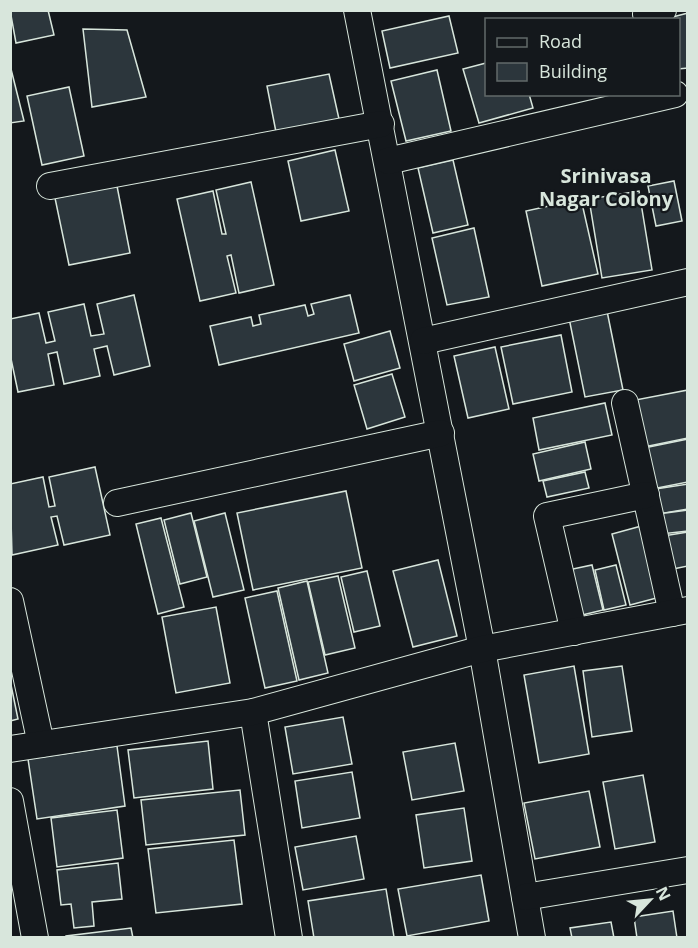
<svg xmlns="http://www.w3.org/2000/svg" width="698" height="948" font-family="'Open Sans',sans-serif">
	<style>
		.building { fill: #2c363c; stroke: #d8e6dc; stroke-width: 1.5 }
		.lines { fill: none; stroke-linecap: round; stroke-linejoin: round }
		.street-casing { stroke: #d8e6dc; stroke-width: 28 }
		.street { stroke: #14181c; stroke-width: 26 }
		.labels { text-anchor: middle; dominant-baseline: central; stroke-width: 4.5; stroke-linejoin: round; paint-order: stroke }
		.neighbourhood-label { font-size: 20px; font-weight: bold; fill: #d8e6dc; stroke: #14181c }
	</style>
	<rect width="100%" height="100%" fill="#14181c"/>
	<!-- building -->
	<g class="building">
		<polygon points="10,10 48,10 54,35 16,43"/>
		<polygon points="688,13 688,68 678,69 678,20 661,20"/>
		<polygon points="449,16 458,53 390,68 382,31"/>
		<polygon points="83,29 127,30 146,97 92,107"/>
		<polygon points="486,63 486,94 529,94 533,108 479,123 463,69"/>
		<polygon points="10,65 24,121 10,123"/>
		<polygon points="437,70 451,131 406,141 391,81"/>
		<polygon points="329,74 339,119 276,132 267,86"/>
		<polygon points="69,87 84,156 42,165 27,96"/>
		<polygon points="335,150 349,211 301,221 288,161"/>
		<polygon points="453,160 468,225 433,233 418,168"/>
		<polygon points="674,181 682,221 656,226 648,186"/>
		<polygon points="251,182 274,285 239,293 231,255 227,256 236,293 200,301 177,199 213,191 222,234 226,234 216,190"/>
		<polygon points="117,186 130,253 69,265 55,198"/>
		<polygon points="639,191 652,270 602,278 589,199"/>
		<polygon points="581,199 598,274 542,286 526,211"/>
		<polygon points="474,228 489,297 447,305 432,238"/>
		<polygon points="134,295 150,366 114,375 107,346 94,349 100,376 64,384 57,352 48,354 54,385 18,392 10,354 10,319 39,313 46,343 55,341 48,312 84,304 91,336 104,334 97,304"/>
		<polygon points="350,295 359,333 219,365 210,326 251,317 253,326 261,324 259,315 305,305 308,316 314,314 311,304"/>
		<polygon points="607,311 623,390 585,397 569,318"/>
		<polygon points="390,331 400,368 354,381 344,344"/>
		<polygon points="561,335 572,392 513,404 501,347"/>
		<polygon points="495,347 509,409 468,418 454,356"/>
		<polygon points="392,374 405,417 367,429 354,385"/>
		<polygon points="688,390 688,438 639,448 630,401"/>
		<polygon points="605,403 612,435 539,450 533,418"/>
		<polygon points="688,439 688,482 647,490 639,449"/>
		<polygon points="585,442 591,469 539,481 533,454"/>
		<polygon points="95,467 110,535 64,545 57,516 51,517 58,545 12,555 10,484 43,477 49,507 55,506 49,477"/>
		<polygon points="585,472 589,488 547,497 543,481"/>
		<polygon points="688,484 688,509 653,515 649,490"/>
		<polygon points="346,491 362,568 253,590 237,513"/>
		<polygon points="688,510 688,531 661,534 658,514"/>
		<polygon points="191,513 207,577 180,584 164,520"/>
		<polygon points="225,513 244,590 213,597 194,521"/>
		<polygon points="161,518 184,607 158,614 136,524"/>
		<polygon points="645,525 664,596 630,605 612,534"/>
		<polygon points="688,532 688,566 668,570 663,536"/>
		<polygon points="438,560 457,636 413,647 393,571"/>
		<polygon points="592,565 603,610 578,616 568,570"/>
		<polygon points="616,565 626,605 604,610 595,570"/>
		<polygon points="367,571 380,626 354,632 341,577"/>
		<polygon points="338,576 355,648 325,655 308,582"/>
		<polygon points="307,581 328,673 299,680 278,588"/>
		<polygon points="277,591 297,681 265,688 245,598"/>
		<polygon points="216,607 230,683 176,693 162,617"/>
		<polygon points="574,666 589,754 539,763 524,675"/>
		<polygon points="622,666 632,731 592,737 583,671"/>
		<polygon points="10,680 18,719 10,721"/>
		<polygon points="343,717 352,764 293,774 285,727"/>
		<polygon points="208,741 213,789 134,798 128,750"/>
		<polygon points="455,743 464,791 412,800 403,752"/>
		<polygon points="117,746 125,806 37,819 28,759"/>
		<polygon points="352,772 360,818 302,828 295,781"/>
		<polygon points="643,775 655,842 615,849 603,782"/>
		<polygon points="240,790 245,835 146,845 141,800"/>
		<polygon points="589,791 600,847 535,859 524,803"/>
		<polygon points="464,808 472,861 424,868 416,815"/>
		<polygon points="117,810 123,858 57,867 51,818"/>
		<polygon points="356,836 364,879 303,890 295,847"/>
		<polygon points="234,840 242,904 156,913 148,849"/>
		<polygon points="118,863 122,899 92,902 94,926 74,928 71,904 61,905 57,870"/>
		<polygon points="481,875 489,921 407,936 398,889"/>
		<polygon points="386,889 394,937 314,938 308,901"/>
		<polygon points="673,911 677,938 637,938 634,917"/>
		<polygon points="611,922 614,938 572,938 570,928"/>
		<polygon points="131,928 133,938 66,938 66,936"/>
	</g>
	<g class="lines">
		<!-- street casing -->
		<g class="street-casing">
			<g id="street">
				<polyline points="357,10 482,649 532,938"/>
				<polyline points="646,14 663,10"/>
				<polyline points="388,161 675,94"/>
				<polyline points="50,186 381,124"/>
				<polyline points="423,341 688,282"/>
				<polyline points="625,403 672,613"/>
				<polyline points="117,503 441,433"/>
				<polyline points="10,601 41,744"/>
				<polyline points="574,632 547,516 646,495"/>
				<polyline points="253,712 289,938"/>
				<polyline points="10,749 253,712 482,649 688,610"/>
				<polyline points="10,801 35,938"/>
				<polyline points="525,897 688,870"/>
			</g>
		</g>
		<!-- street -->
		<use href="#street" class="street"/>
	</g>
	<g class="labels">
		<!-- neighbourhood labels -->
		<g class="neighbourhood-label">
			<text x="606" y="175">Srinivasa<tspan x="606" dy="23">Nagar Colony</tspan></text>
		</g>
	</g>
	<!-- border -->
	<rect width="698" height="948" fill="none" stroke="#d8e6dc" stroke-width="24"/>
	<!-- legend -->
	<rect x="485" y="18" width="195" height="78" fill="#14181c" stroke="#626a69" stroke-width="1.5"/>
	<rect x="497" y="38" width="30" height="9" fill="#14181c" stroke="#626a69" stroke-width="1.5"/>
	<text x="539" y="48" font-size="18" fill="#d8e6dc">Road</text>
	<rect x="497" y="63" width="30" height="18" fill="#2c363c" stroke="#626a69" stroke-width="1.5"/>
	<text x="539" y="78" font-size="18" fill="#d8e6dc">Building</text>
	<!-- north arrow -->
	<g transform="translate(650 900) rotate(64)" stroke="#14181c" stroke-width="4.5" paint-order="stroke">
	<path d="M0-4.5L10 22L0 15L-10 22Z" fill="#d8e6dc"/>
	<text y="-9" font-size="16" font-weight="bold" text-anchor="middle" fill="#d8e6dc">N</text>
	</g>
</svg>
